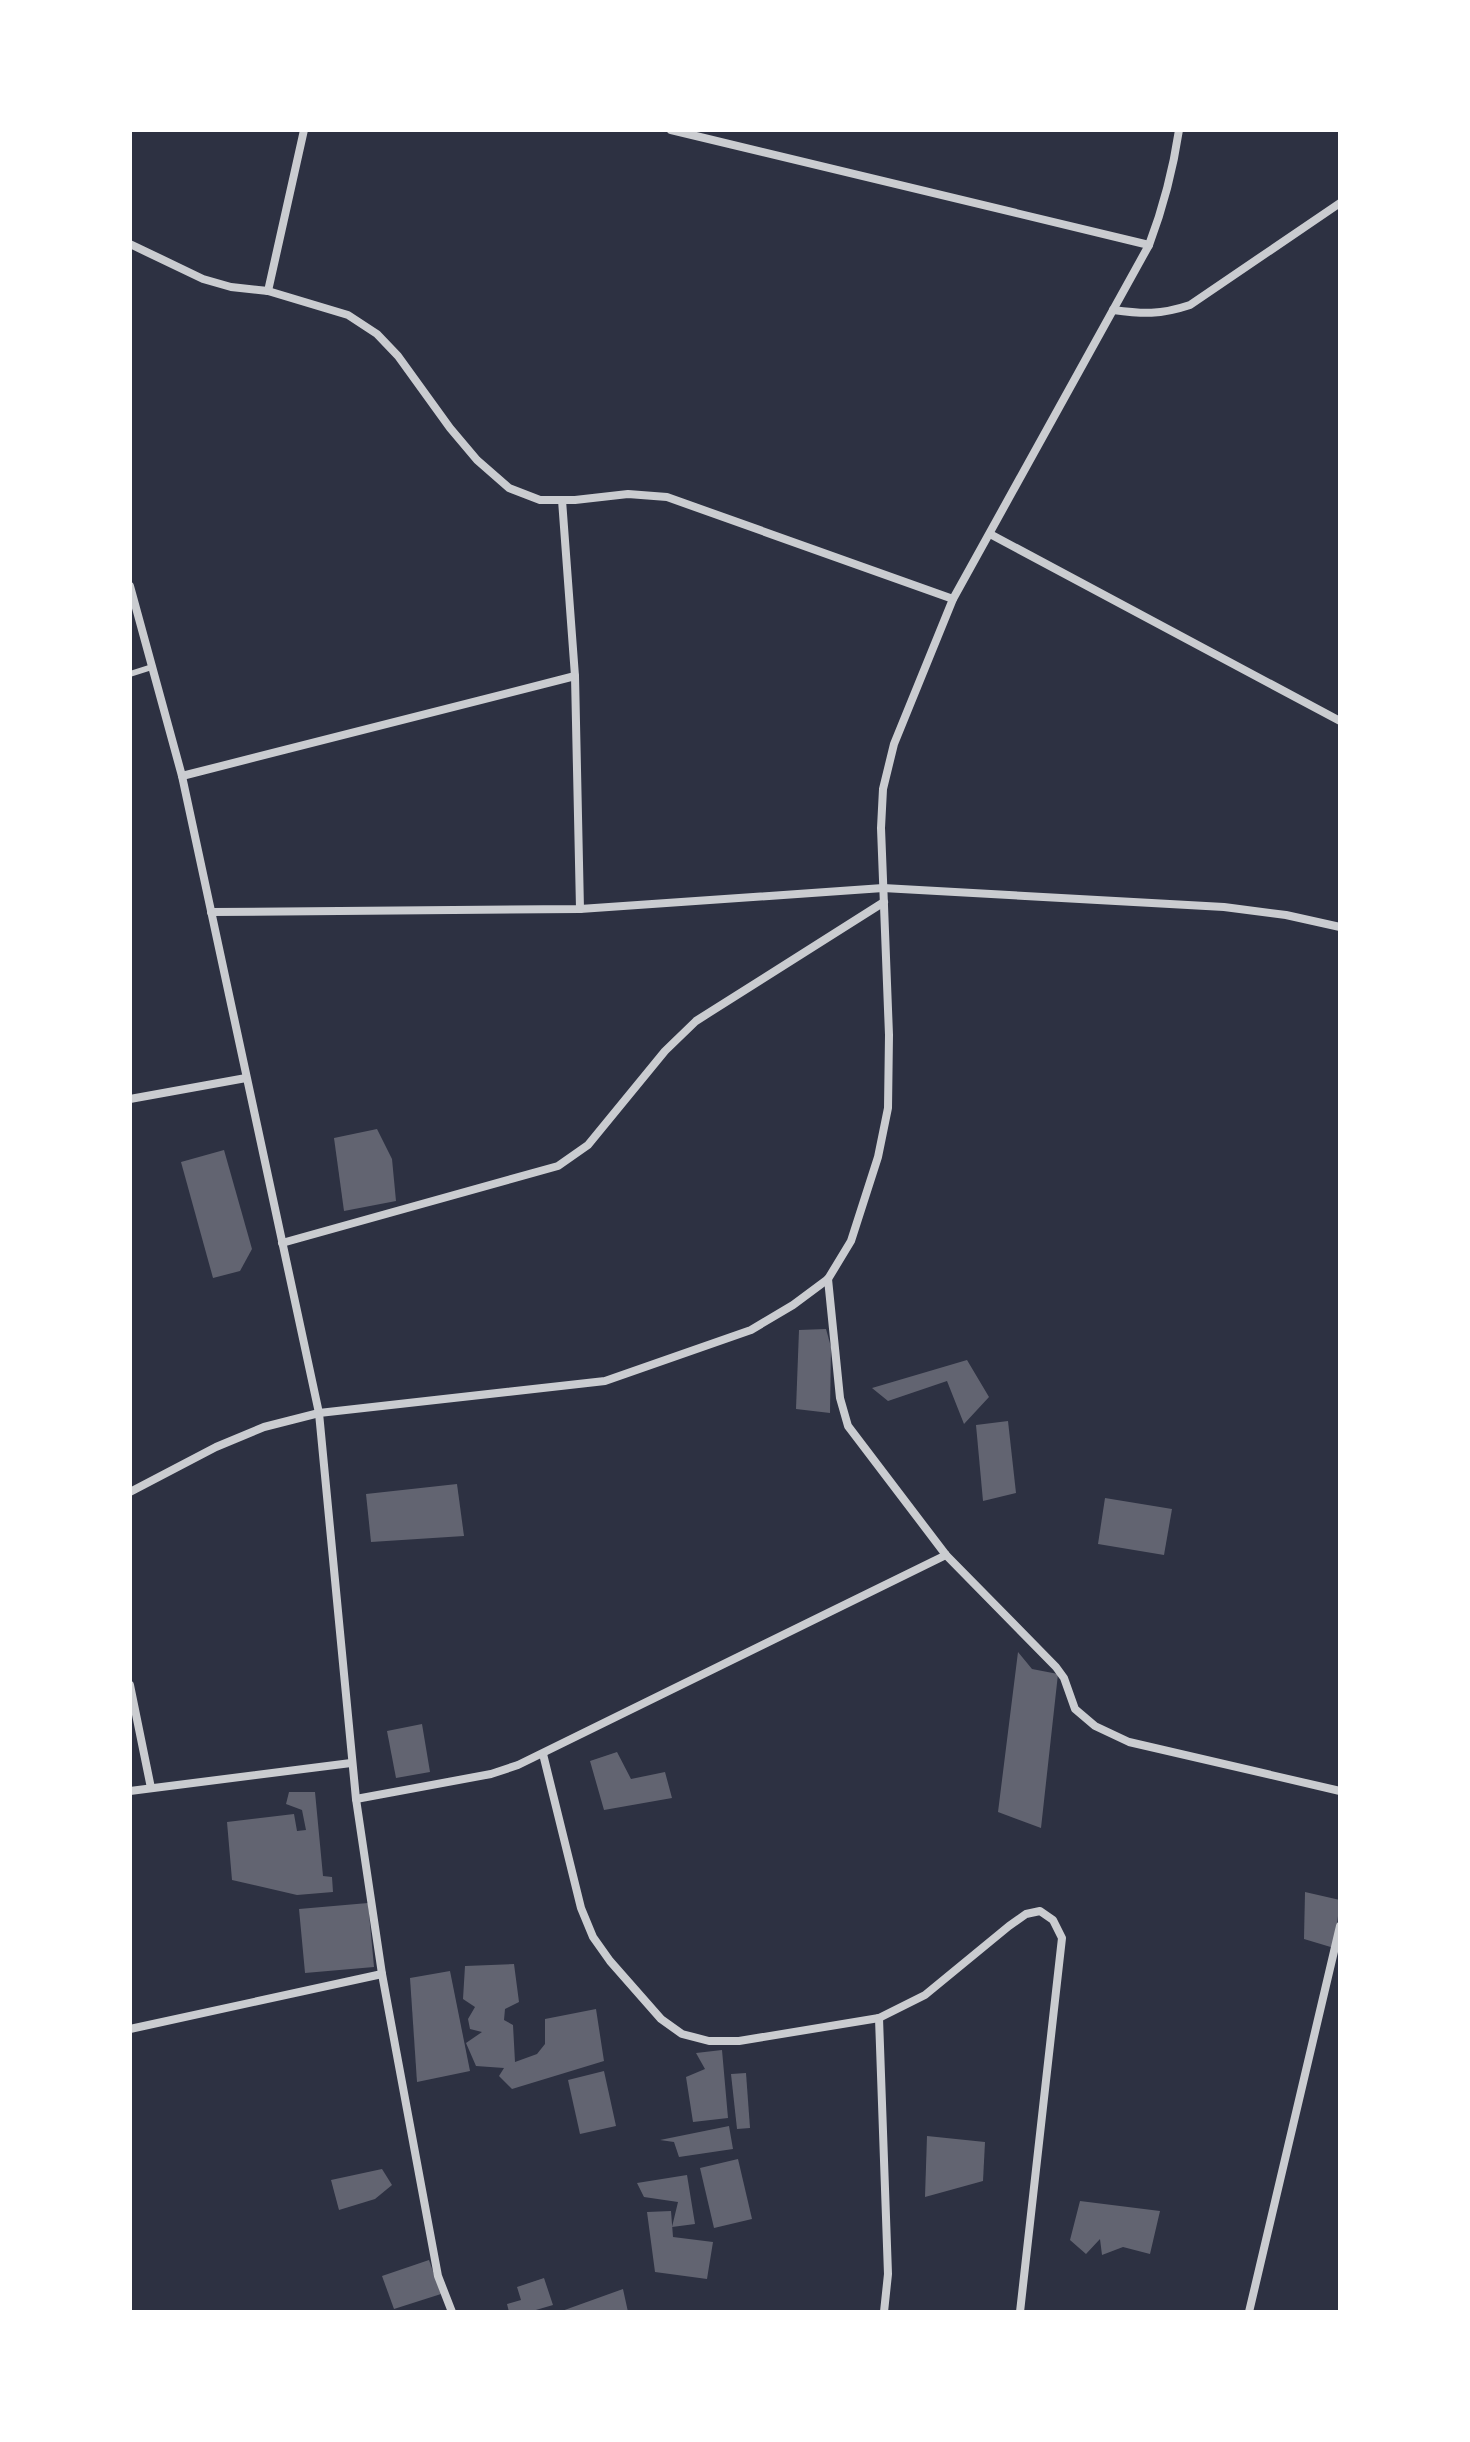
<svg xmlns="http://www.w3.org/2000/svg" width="1470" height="2442" font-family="'Nunito Sans',sans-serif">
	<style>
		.building { fill: #626471 }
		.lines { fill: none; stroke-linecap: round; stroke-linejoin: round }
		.service { stroke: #caccd0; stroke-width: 6 }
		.minor { stroke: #caccd0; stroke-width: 8 }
	</style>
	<rect width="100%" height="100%" fill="#2d3142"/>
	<!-- building -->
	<g class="building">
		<polygon points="377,1129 392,1159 396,1201 344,1211 334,1138"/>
		<polygon points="224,1150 252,1249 240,1271 213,1278 181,1162"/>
		<polygon points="826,1329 831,1347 830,1413 796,1409 799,1330"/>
		<polygon points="967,1360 989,1397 964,1424 947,1381 888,1401 872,1388"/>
		<polygon points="1008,1421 1016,1493 983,1501 976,1425"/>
		<polygon points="457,1484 464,1536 371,1542 366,1494"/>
		<polygon points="1105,1498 1172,1509 1164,1555 1098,1544"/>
		<polygon points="1018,1652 1032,1669 1058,1674 1041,1828 998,1812"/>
		<polygon points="422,1724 430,1772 396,1778 387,1731"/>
		<polygon points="617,1752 631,1779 665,1772 672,1798 604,1810 590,1761"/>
		<polygon points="289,1792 315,1792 323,1876 332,1877 333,1892 297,1895 232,1880 227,1822 294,1814 297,1831 306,1830 302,1810 286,1804"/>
		<polygon points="1305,1892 1340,1900 1334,1948 1304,1939"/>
		<polygon points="368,1903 374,1967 305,1973 299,1909"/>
		<polygon points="514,1964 519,2002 505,2009 504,2020 513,2025 515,2062 537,2054 545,2044 545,2019 596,2009 604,2061 512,2089 499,2076 504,2068 476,2066 466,2043 482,2032 470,2029 468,2019 475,2007 463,1999 465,1966"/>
		<polygon points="450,1971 470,2071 417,2082 410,1978"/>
		<polygon points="722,2050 728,2118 693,2122 686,2077 705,2069 696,2053"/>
		<polygon points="604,2071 616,2126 580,2134 568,2080"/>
		<polygon points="746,2073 750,2128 737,2129 731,2074"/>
		<polygon points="729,2126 733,2149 679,2157 674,2142 660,2140"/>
		<polygon points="927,2136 985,2142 983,2181 925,2197"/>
		<polygon points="738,2159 752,2219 714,2228 700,2168"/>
		<polygon points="382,2169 392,2185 375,2199 339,2210 331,2180"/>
		<polygon points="687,2175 695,2224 672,2227 678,2202 644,2197 637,2183"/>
		<polygon points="1080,2201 1160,2211 1150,2254 1123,2247 1102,2255 1100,2239 1086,2254 1070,2240"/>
		<polygon points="671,2211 673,2237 713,2242 707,2279 655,2272 647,2212"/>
		<polygon points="429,2260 441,2294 394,2309 382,2276"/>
		<polygon points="544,2278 553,2305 529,2312 509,2312 507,2304 521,2300 517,2287"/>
		<polygon points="623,2289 628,2312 559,2312"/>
	</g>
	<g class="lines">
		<!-- service -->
		<polyline class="service" points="130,674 152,667"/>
		<!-- minor -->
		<g class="minor">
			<polyline points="671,130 1149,245"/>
			<polyline points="130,244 203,279 231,287 268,291 348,315 377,334 398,356 450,428 477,460 509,488 540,500 575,500 628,494 667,497 953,599"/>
			<polyline points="268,291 304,130"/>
			<path d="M1113,310C1143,314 1160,315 1190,305L1340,203"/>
			<polyline points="562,500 575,676 580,909"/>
			<polyline points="990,534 1340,721"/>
			<polyline points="130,586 182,776 319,1413 356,1799 382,1974 396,2050 438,2276 452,2312"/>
			<polyline points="182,776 575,676"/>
			<polyline points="211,912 580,909 883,888 1224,907 1286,915 1340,927"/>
			<polyline points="130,1099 246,1078"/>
			<polyline points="282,1243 558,1166 588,1145 665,1051 696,1021 884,902"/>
			<polyline points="828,1279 840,1398 848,1426 946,1555 1056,1667 1064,1678 1075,1709 1095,1726 1129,1742 1340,1791"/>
			<path d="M130,1492L216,1447L264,1427L319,1413L605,1381L751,1330L793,1305L828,1279L851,1241L878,1157L888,1108L889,1035L881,828L883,789L894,744L953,599L1149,245C1163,208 1173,170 1179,130"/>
			<polyline points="130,1685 151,1788"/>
			<polyline points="543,1754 581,1908 593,1937 610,1961 661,2019 682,2034 709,2041 739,2041 879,2018 925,1995 1009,1926 1026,1914 1040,1911 1053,1920 1062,1938 1020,2312"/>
			<polyline points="130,1791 351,1763"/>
			<polyline points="356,1799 491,1774 518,1765 946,1555"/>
			<polyline points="879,2018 888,2274 884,2312"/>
			<polyline points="130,2029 382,1974"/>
			<polyline points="1249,2312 1340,1926"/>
		</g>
	</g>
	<!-- border -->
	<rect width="1470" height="2442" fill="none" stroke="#ffffff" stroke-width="264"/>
</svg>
